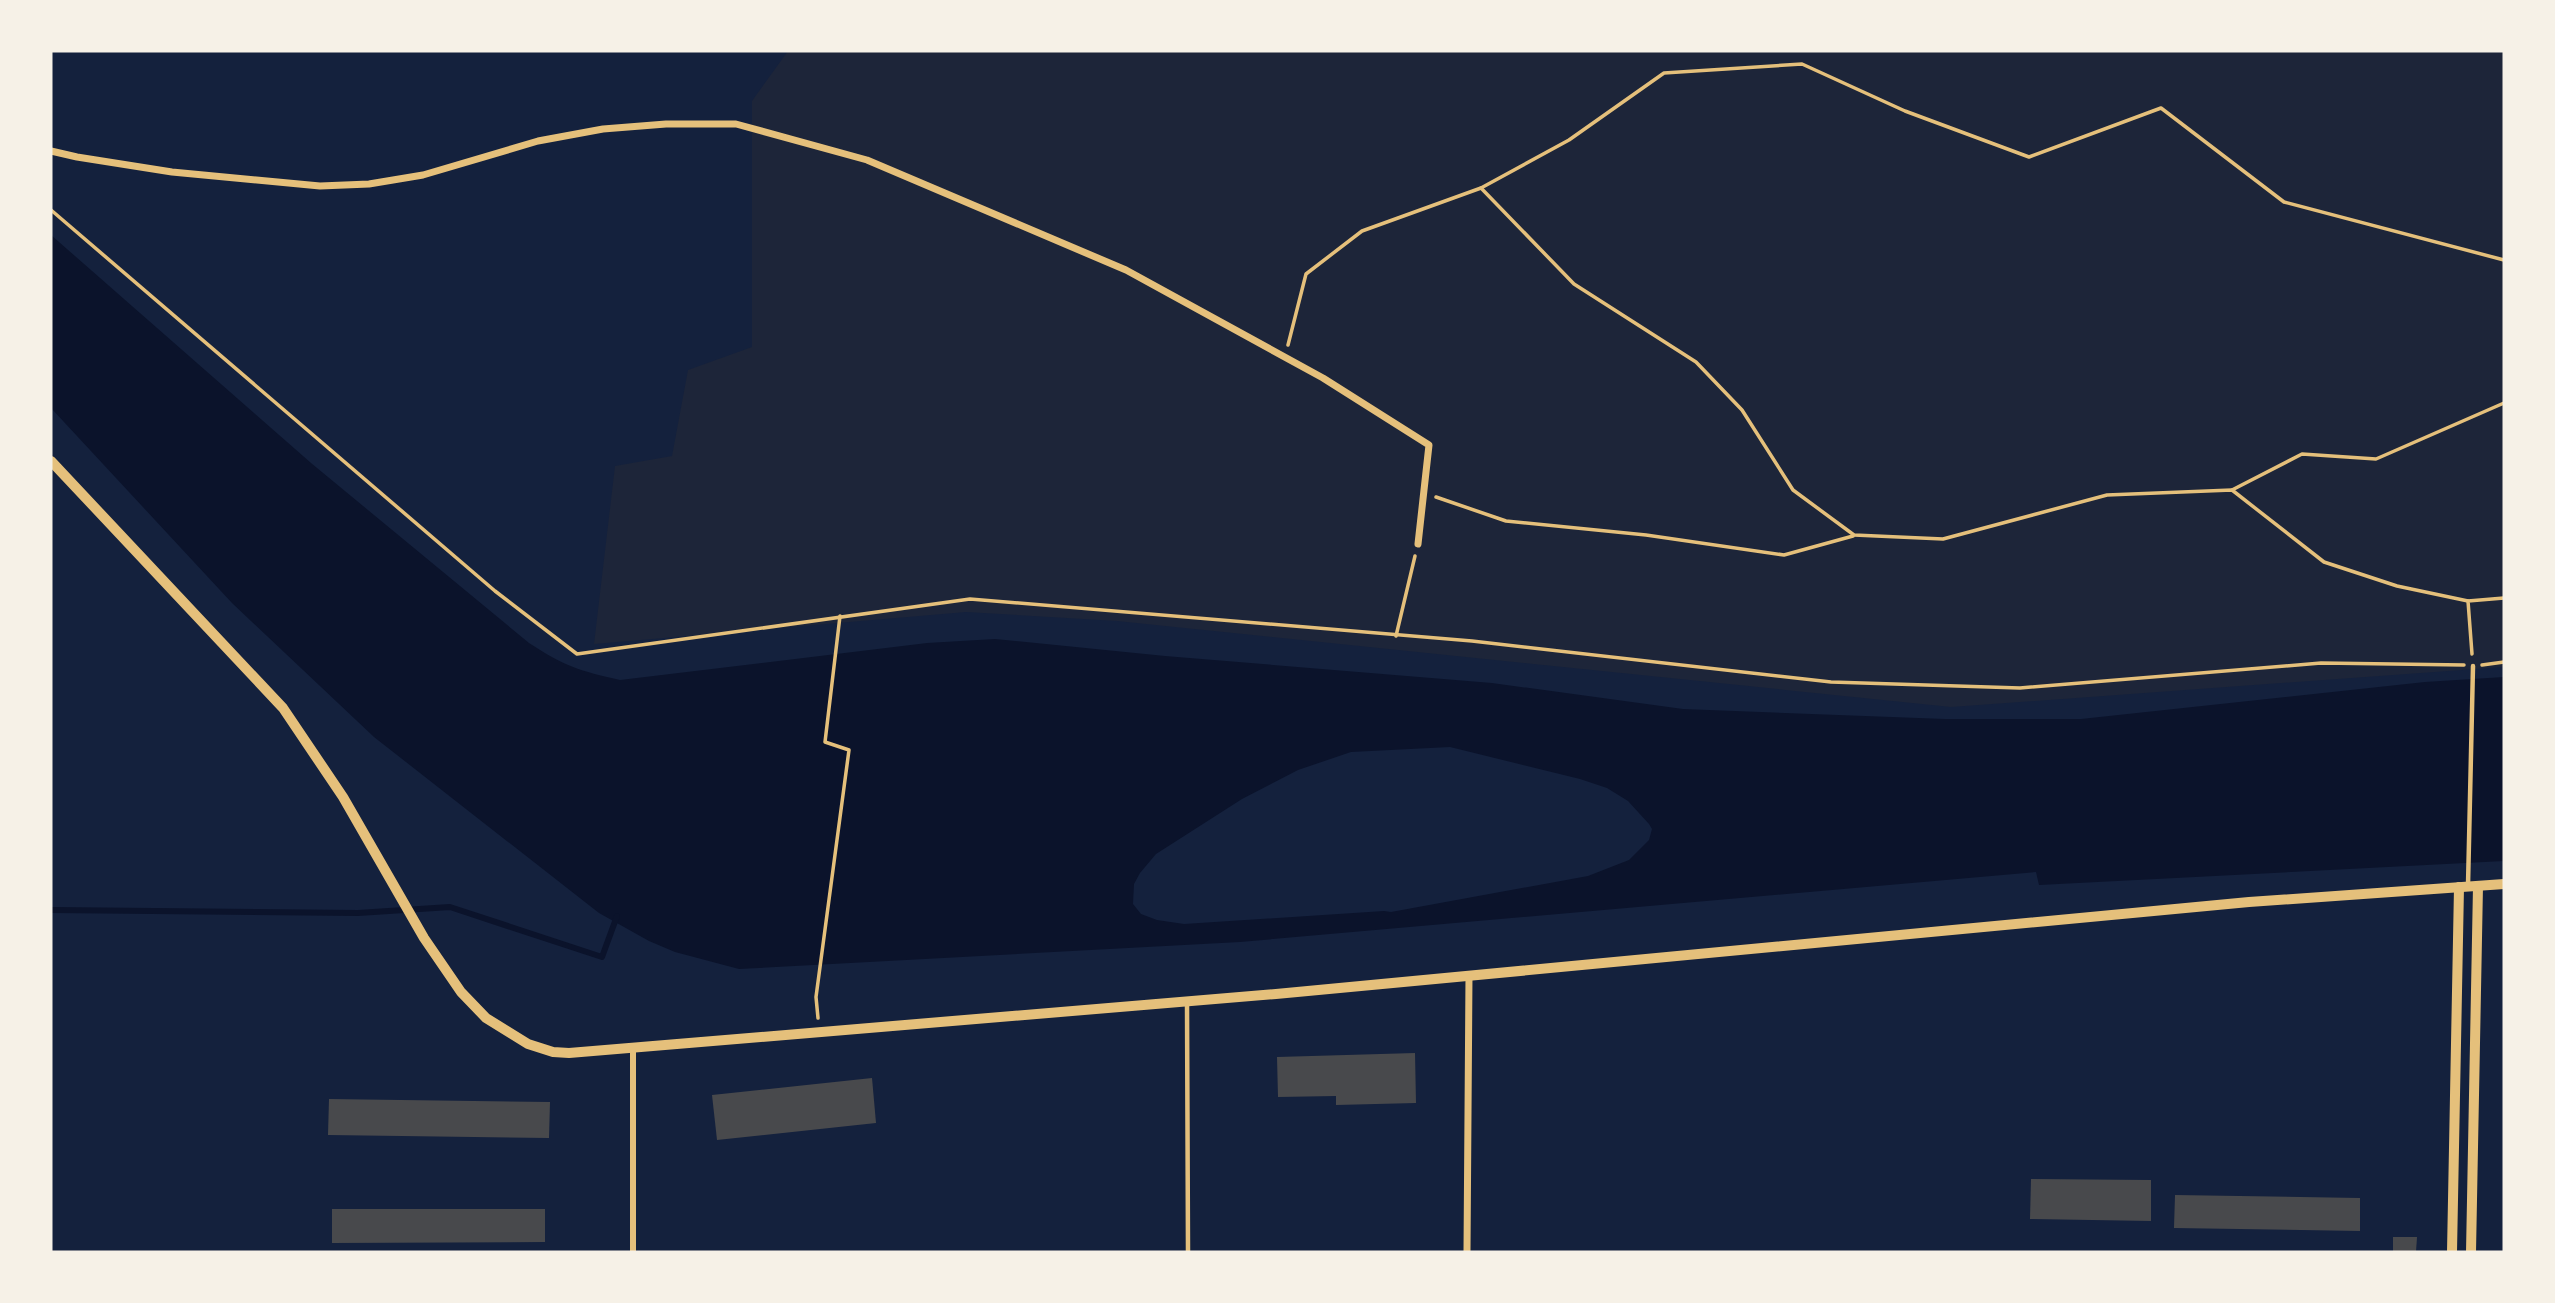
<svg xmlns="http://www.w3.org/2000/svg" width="2555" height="1303" font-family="'IBM Plex Sans',sans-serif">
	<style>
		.green { fill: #1d2539 }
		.water { fill: #0b132b; fill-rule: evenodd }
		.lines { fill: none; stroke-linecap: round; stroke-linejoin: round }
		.stream { stroke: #0b132b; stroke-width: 6 }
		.building { fill: #48494c }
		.path { stroke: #e5c07b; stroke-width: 3.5 }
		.service { stroke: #e5c07b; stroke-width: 4.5 }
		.pedestrian { stroke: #e5c07b; stroke-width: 6 }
		.minor { stroke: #e5c07b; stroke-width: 7 }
		.tertiary { stroke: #e5c07b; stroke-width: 10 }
	</style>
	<rect width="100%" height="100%" fill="#14213d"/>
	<!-- green -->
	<polygon class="green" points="788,51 2504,51 2504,667 1951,707 1117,621 966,612 594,644 615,466 672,456 688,370 752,347 752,101"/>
	<!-- water -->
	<path class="water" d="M51,235L311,463L529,643C564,666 580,671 620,680L927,643L995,639L1165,656L1492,683L1683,709L1945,719H2081L2425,682L2504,677V861L2039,885L2036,872L1240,942L739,969L675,952L649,941L599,913L374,737L232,603L51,408ZM1450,747L1580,779L1607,788L1628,801L1649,824L1652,829L1649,840L1629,860L1588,876L1391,912L1384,911L1184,924L1157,920L1141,914L1133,904L1134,884L1140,873L1156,854L1242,799L1298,770L1351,752Z"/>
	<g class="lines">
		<!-- stream -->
		<polyline class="stream" points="51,910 358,913 450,907 602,957 617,916"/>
	</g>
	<!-- building -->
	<g class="building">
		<polygon points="1415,1053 1416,1103 1336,1105 1336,1096 1278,1097 1277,1057"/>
		<polygon points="872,1078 876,1123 717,1140 712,1095"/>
		<polygon points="329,1099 550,1102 549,1138 328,1135"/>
		<polygon points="2031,1179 2151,1180 2151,1221 2030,1219"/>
		<polygon points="2175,1195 2360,1198 2360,1231 2174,1228"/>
		<polygon points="332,1209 545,1209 545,1242 332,1243"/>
		<polygon points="2393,1237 2417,1237 2416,1252 2393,1252"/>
	</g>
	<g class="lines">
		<!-- path -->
		<g class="path">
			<polyline points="1481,188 1574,284 1696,362 1742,410 1793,490 1854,535 1943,539 2107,495 2232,490 2324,562 2397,586 2468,601"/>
			<polyline points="51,210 495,591 577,654 970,599 1472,641 1831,682 2020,688 2321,663 2464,665"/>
			<polyline points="1288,345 1306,274 1362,231 1481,188 1569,140 1664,73 1802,64 1905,111 2029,157 2161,108 2284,202 2504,260"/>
			<polyline points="2232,490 2302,454 2376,459 2504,403"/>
			<polyline points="1436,497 1506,521 1646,535 1784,555 1853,536"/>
			<polyline points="1396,636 1415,556"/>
			<polyline points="2472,654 2468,601 2504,598"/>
			<polyline points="2482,665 2504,662"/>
			<polyline points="818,1018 816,997 849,750 825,742 840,616"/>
		</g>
		<!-- service -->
		<g class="service">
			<polyline points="2468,886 2473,666"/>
			<polyline points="1187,1002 1188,1252"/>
		</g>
		<!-- pedestrian -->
		<polyline class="pedestrian" points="633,1252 633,1048"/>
		<!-- minor -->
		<g class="minor">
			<polyline points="51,151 77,157 172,172 320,186 369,184 423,175 538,141 603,129 666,124 736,124 867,160 1126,270 1323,378 1429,445 1418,544"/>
			<polyline points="1467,1252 1469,976"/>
		</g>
		<!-- tertiary -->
		<g class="tertiary">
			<polyline points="51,461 283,708 343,797 424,938 461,992 486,1018 528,1044 553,1052 569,1053 1276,994 2249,902 2504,884"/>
			<polyline points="2452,1252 2459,887"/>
			<polyline points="2471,1252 2478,886"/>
		</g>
	</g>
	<!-- border -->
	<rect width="2555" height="1303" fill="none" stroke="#f6f1e7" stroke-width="105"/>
</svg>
